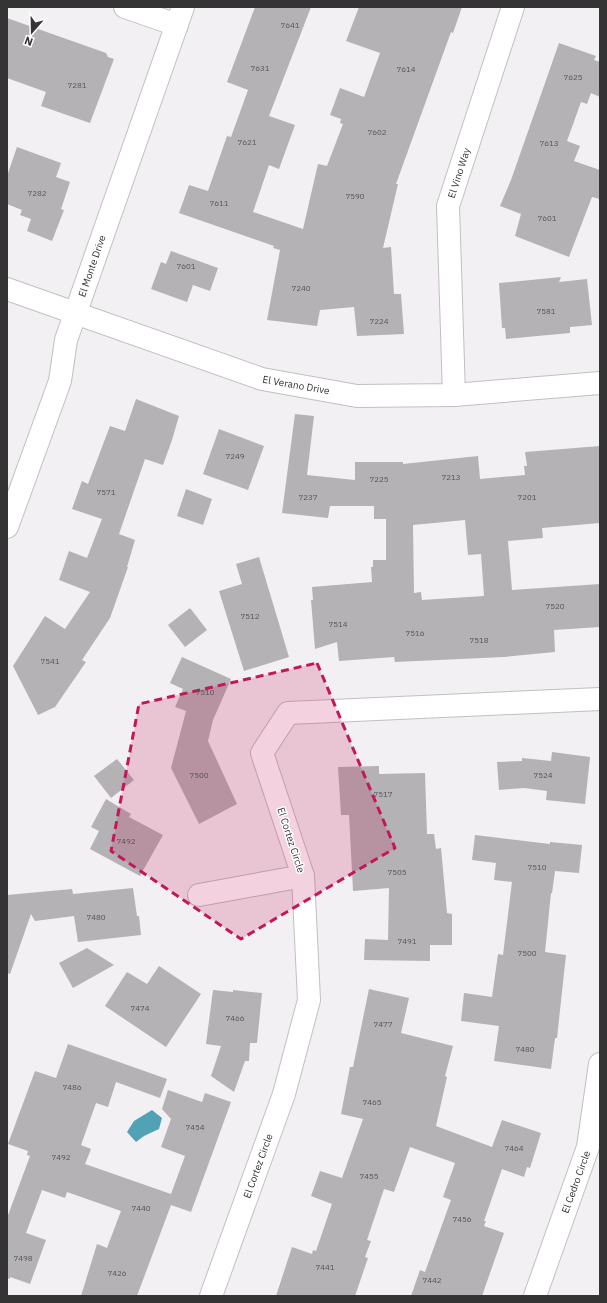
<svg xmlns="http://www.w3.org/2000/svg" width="607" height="1303" font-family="'IBM Plex Sans',sans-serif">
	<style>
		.water { fill: #50a2b4 }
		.building { fill: #b4b2b5; fill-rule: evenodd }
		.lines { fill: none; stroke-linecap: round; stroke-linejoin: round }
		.minor-casing { stroke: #c1bfc2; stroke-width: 24 }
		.minor { stroke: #fff; stroke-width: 22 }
		.marked { fill: #c2185b; fill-opacity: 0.2; stroke: #c2185b; stroke-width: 3; stroke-dasharray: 8 5; stroke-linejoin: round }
		.labels { text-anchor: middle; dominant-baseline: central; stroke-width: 3; stroke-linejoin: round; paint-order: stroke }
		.number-label { font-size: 8px; fill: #555455 }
		.street-label { font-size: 10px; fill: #353435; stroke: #fff }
	</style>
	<rect width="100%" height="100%" fill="#f3f0f3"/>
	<!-- water -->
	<polygon class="water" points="152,1110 162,1118 159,1129 144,1136 136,1142 127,1132 134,1121"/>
	<!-- building -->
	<g class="building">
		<polygon points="255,7 311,7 269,116 295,125 279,169 269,165 253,212 303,229 318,164 327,166 343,124 340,123 341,119 330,115 340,88 364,97 380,53 346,41 359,7 462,7 453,33 451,32 396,184 398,184 383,248 391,247 394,294 401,294 404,334 357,336 354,307 320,310 317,326 267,320 280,250 273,248 274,246 179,213 189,185 208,191 227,136 231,137 248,90 227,82"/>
		<polygon points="7,18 106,53 108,57 114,59 90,123 41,106 46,92 7,78"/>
		<polygon points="559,43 596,56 594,60 600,62 600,97 591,93 587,104 581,102 567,141 580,146 574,161 600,170 600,199 592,197 569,257 515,236 521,214 500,206 511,180"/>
		<polygon points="17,147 61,163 56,177 70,182 61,209 64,210 52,241 27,231 31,219 20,215 22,210 7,204 7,176"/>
		<polygon points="171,251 218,268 210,291 193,285 187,302 151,289 161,262 166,264"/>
		<polygon points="561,277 559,282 587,279 592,325 570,327 570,333 506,339 505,328 502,328 499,283"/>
		<polygon points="136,399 179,416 172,440 163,465 145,459 119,534 135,540 127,567 128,567 110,618 82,660 86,662 55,707 38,715 13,666 45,616 65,629 90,592 59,580 69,551 87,558 102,519 72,509 82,481 88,484 110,426 125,431"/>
		<path d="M295,414L314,416L307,475L355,480V462H403V464L478,456L480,479L525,475L524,466H527L525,452L600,446V523L542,528L543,538L508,541L512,590L600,584V627L554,630L555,652L504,657L395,662L394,657L339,661L337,642L315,649L311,600H313L312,587L372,582L371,567H373V560H386V519H374V506H330L328,518L282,513ZM465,520L468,555L481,554L484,596L422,600L421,592L414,593L413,525Z"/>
		<polygon points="219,429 264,446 248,490 203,474"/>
		<polygon points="186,489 212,499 203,525 177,516"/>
		<polygon points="259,557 289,657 244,671 219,591 242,584 236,564"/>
		<polygon points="190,608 207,630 185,647 168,625"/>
		<polygon points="182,657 231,679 213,720 208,741 237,804 199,824 171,768 186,711 175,707 183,689 170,683"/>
		<polygon points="552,752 590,757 585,804 546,800 547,791 524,788 499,790 497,762 522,761 522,758 551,761"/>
		<polygon points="117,759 134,780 111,798 94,776"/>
		<polygon points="379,766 379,774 425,773 427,834 434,834 436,849 441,848 447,913 452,914 452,945 430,945 430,961 364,960 365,939 388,940 389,888 353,891 349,815 341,815 338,767"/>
		<polygon points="106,799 131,814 129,817 163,835 140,876 90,849 99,831 91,827"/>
		<polygon points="475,835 550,844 550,842 582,845 579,873 555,871 552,893 551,893 545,952 566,955 557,1038 555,1038 551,1069 494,1061 499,1026 461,1021 464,993 492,997 498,954 503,955 512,882 494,880 496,863 472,860"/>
		<polygon points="133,888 137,916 139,916 141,935 78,942 74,916 35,921 31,914 10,974 7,973 7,895 72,889 73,894"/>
		<polygon points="87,948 114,965 73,988 59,963"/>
		<polygon points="159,966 201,994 166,1047 105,1006 127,972 147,984"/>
		<polygon points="369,989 409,998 401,1033 453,1046 445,1076 447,1077 436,1126 492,1147 502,1120 541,1133 530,1168 527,1167 524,1177 502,1169 484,1221 486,1221 484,1226 504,1233 482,1296 411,1296 420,1270 425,1272 451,1200 443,1197 455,1163 410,1147 394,1192 384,1189 367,1240 371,1241 365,1257 368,1258 355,1296 276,1296 292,1247 312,1254 313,1250 316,1251 332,1204 311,1196 320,1171 342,1178 363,1119 341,1114 350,1067 353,1067"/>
		<polygon points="213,990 233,992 233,990 262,993 257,1043 250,1043 249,1061 245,1061 234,1092 211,1076 221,1046 206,1044"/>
		<polygon points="68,1044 167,1079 160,1098 116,1082 108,1107 96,1103 81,1145 91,1149 85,1164 171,1194 185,1156 161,1147 171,1119 162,1109 168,1090 202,1102 205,1093 231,1102 191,1212 171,1205 137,1296 81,1296 97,1244 107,1248 121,1211 67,1192 65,1198 42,1190 26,1233 46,1240 30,1284 10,1277 10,1279 7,1278 7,1218 30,1156 27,1155 28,1151 8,1144 35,1071 56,1078"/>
	</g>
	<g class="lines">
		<!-- minor casing -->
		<g class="minor-casing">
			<g id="minor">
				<polyline points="125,7 177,25"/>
				<polyline points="7,289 262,379 357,396 454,395 600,383"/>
				<polyline points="454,395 448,206 513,7"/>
				<polyline points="7,527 60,381 66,340 183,7"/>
				<polyline points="199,895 303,876"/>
				<polyline points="211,1296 284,1094 309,1000 303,876 262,753 288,713 600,699"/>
				<polyline points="535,1296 588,1147 600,1064"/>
			</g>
		</g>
		<!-- minor -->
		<use href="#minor" class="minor"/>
	</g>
	<!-- marked area -->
	<path class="marked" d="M317,663L395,848L241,939L111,851L139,704Z"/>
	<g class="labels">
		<!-- number labels -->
		<g class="number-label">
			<text x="290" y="25">7641</text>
			<text x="260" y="68">7631</text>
			<text x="406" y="69">7614</text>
			<text x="573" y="77">7625</text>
			<text x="77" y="85">7281</text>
			<text x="377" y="132">7602</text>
			<text x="247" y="142">7621</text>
			<text x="549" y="143">7613</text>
			<text x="37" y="193">7282</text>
			<text x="355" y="196">7590</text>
			<text x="219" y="203">7611</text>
			<text x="547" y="218">7601</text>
			<text x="186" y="266">7601</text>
			<text x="301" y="288">7240</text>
			<text x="546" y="311">7581</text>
			<text x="379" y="321">7224</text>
			<text x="235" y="456">7249</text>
			<text x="451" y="477">7213</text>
			<text x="379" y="479">7225</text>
			<text x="106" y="492">7571</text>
			<text x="308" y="497">7237</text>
			<text x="527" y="497">7201</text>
			<text x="555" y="606">7520</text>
			<text x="250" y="616">7512</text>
			<text x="338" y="624">7514</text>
			<text x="415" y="633">7516</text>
			<text x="479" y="640">7518</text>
			<text x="50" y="661">7541</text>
			<text x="205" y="692">7510</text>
			<text x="199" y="775">7500</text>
			<text x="543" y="775">7524</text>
			<text x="383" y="794">7517</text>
			<text x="126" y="841">7492</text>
			<text x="537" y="867">7510</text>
			<text x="397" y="872">7505</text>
			<text x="96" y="917">7480</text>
			<text x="407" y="941">7491</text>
			<text x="527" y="953">7500</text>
			<text x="140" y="1008">7474</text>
			<text x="235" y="1018">7466</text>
			<text x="383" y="1024">7477</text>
			<text x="525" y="1049">7480</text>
			<text x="72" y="1087">7486</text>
			<text x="372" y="1102">7465</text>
			<text x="195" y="1127">7454</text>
			<text x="514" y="1148">7464</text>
			<text x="61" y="1157">7492</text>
			<text x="369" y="1176">7455</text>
			<text x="141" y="1208">7440</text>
			<text x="462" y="1219">7456</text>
			<text x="23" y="1258">7498</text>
			<text x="325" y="1267">7441</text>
			<text x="117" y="1273">7426</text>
			<text x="432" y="1280">7442</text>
		</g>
		<!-- street labels -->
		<g class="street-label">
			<text transform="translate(459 173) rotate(-72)">El Vino Way</text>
			<text transform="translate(92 266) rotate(-71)">El Monte Drive</text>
			<text transform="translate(296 385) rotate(10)">El Verano Drive</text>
			<text transform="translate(291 840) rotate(72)">El Cortez Circle</text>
			<text transform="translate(258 1166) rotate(-70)">El Cortez Circle</text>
			<text transform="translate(576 1182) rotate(-70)">El Cedro Circle</text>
		</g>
	</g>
	<!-- border -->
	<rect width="607" height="1303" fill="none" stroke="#353435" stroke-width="16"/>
	<!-- north arrow -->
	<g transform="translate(32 32) rotate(200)" stroke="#ffffff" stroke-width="3" paint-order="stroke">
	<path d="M0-3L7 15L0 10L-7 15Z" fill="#353435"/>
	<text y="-6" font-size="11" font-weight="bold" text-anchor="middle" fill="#353435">N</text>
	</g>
</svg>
